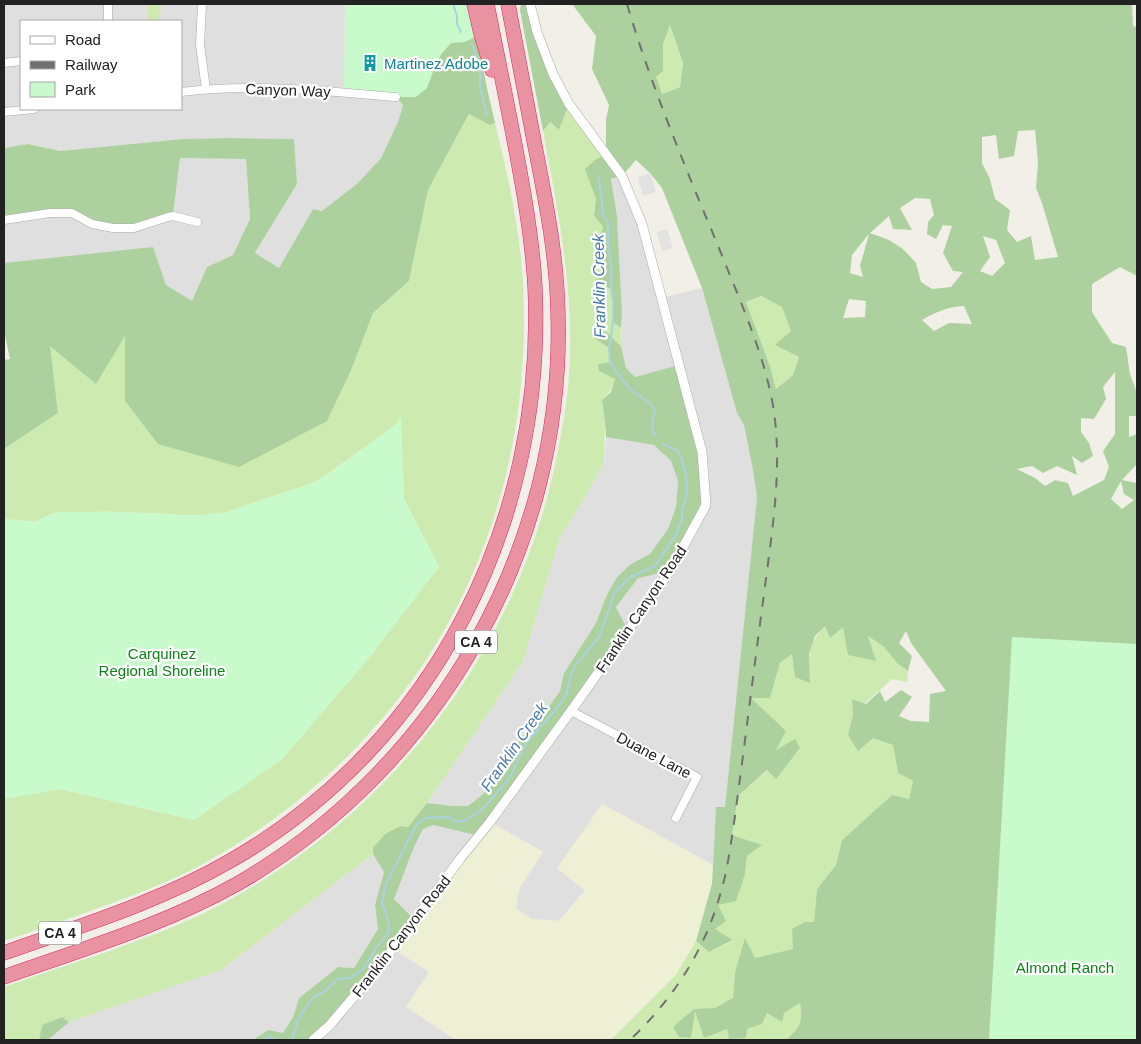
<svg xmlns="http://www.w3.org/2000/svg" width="1141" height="1044" font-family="Arial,sans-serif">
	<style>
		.residential { fill: #e0dfdf }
		.farmland { fill: #eef0d5 }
		.grass { fill: #cdebb0 }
		.forest { fill: #add19e; fill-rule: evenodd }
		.park { fill: #c8facc }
		.parking { fill: #e2e2e2 }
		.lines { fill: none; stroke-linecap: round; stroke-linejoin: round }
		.stream { stroke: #aad3df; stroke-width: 2 }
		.minor-casing { stroke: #a9a9a9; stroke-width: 9 }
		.tertiary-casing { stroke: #a9a9a9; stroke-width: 10 }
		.motorway-casing { stroke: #dc2a67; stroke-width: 15 }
		.minor { stroke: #fff; stroke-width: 8 }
		.tertiary { stroke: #fff; stroke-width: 9 }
		.motorway { stroke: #e892a2; stroke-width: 14 }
		.rail { stroke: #707070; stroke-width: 2; stroke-dasharray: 10 10; stroke-linecap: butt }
		.labels { text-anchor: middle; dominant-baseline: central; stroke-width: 4.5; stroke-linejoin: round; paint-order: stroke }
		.shield { fill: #fff; stroke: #646464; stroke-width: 1 }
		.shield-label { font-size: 14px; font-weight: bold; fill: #222 }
		.culture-label { font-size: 15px; fill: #0d838f; stroke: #fff; text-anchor: start }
		.street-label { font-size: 15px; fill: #222; stroke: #fff }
		.park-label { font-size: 15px; fill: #0c8416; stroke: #fff }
		.water-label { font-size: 16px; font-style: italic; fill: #4a7aab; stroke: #fff }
	</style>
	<rect width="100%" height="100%" fill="#f2efe9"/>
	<!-- residential -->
	<g class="residential">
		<polygon points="4,4 148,4 148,21 21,21 21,109 181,109 181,21 160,21 161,4 345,4 344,92 396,97 403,105 398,122 381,158 358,183 346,193 322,211 313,209 279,268 255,254 297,184 293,139 229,138 183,139 60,151 28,144 4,148"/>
		<polygon points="180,157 246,159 250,219 233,255 207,267 192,302 166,285 4,263 4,220 50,213 173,216"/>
		<polygon points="622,176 642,224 661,298 702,288 737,413 744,425 753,470 757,497 725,808 716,808 713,865 602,804 585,890 559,921 532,919 515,908 520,887 543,852 490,822 616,607 638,578 670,571 706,505 679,366 635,377 626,368 621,346 622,313 617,216 611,179"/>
		<polygon points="606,437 654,445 671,461 678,481 676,507 668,529 650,554 631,564 606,597 596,623 564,673 560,691 549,706 516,744 506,772 488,790 468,806 452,806 427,803 523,661 559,540 604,464"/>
		<polygon points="432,825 479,836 415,920 394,899 414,847 423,829"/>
		<polygon points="373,854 384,872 375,905 378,930 354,968 338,967 299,998 293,1017 283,1034 268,1030 253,1040 48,1040 69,1022 221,970"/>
		<polygon points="393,948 429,972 406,1007 456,1040 313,1040"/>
	</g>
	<!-- farmland -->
	<polygon class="farmland" points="602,804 713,865 712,884 696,941 675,976 611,1040 456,1040 406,1007 429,972 393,948 490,822 543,852 520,887 516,908 532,919 559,921 585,891 557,868"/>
	<!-- grass -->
	<g class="grass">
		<polygon points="148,4 161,4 160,21 148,21"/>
		<polygon points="670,25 683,63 680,87 662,94 655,77 663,71 663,44"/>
		<path d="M569,104L606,154L586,169L596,199L594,216L603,227L599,241L604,253L603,275L611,289L613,301V322L621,328V346L605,331L594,338L609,348C609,353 609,359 611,364C615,383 617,385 602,400L605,422L604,464L559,540L523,661L427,803L408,827L374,848L373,854L221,970L69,1022L62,1017L42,1025L39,1040H4V987C38,975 72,963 107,952C144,938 182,925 218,906C389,817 514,654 555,465C561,436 567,405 569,375C575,292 558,212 543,131L549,122L559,130Z"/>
		<path d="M470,113L490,125L495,123C508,176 520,229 523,283C536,527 423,739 210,860C184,875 155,887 126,898C86,913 45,927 4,941V799L60,789L194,820L282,759L367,660L439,567L404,499L401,418L394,426L329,473L315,482L227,512C199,518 170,514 142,513C115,511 87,512 60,512L49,515L36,522L4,519V449L58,413L49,345L126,335L125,401L352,368L373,313L409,281L428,190Z"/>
		<polygon points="761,296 782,307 792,332 776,345 799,357 793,375 776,389 770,366 746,302"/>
		<path d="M825,626L843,627L868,636L884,647L897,663L908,671L907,682L892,679L853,714L848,735L873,738L893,745L898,773L913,781L909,799L892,795L842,840L836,865L817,889L814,922L793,949L755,958L745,939L735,972L733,998L715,1008L694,1010L727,1029L730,1039L747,1029L762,1024L767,1012L784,1013L800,1003C801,1024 802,1025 786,1040H611L675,976L696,941L709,952L733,941L715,929L717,905L745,874L747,856L761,845L732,835L738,796L768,770L776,778V751L750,698H770L780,663L792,654L810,682C809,657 806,646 825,626Z"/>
	</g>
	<!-- forest -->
	<g class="forest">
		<polygon points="521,4 530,4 569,104 559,130 550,122 543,131 524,31 520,10"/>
		<path d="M572,4H1132L1133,26L1137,27V276L1120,267L1092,284V312L1112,343L1126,347L1130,374L1137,393V416H1129V437L1137,434V464L1122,480L1137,483V1040H786C801,1026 802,1024 800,1003L784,1013L782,1022L767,1013L762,1024L747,1029L746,1038L729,1039L727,1029L704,1038L695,1011L691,1038L679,1037L673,1027L694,1009L715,1008L733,998L735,972L745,938L755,958L793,949L792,929L805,922H814L817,889L836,865L842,840L892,795L909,799L913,781L898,773L893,745L873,738L858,751L848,735L853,714L852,699L866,704L880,691L885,702L901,690L912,697L899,716L911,721L929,722L930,694L946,691L911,643L906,631L899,643L912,656L908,671L897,663L884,647L868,636L876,661L848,655L843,627L830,638L825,626L815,636L809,654L810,683L795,677L792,654L780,663L770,698H751L786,731L776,750L795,739L800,748L776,779L767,770L738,796L732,835L762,845L747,856L745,874L736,901L718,905L726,921L715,929L733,940L709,952L696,941L712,884L716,807H725L757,497L753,470L744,425L737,413L702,288L662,188L650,173L636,160L622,176L611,179L617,216L622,313L621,328L613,322V301L611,289L594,281L603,275L604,253L599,241L603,227L594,216L596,199L585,169L595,160L606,154V120L609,105L592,69L596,36ZM670,25L683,63L680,87L662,94L656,77L663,71V44ZM1035,130L1038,162L1036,188L1042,203L1058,257L1035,260L1031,236L1017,242L1007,230L1010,210L995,199L990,179L982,163V137L996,135L999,159L1014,156L1018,131ZM915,198L930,199L934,215L928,222L927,234L936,239L943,225L952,226L943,253L953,271L963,272L951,287L932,289L921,282L916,263L903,249L889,240L870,233L889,216L893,229L912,230L900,208ZM869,234L860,266L863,277L850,273L852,255ZM983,236L996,240L1005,263L992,276L980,271L990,257ZM761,296L782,307L791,331L775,345L799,357L793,375L776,389L770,366L746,302ZM849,299L866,301L865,317L843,318ZM964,306L972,324L949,323L934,331L922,320C938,311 947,307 964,306ZM1115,372V434L1103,451L1109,467L1104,480L1073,496L1068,483L1055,480L1045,486L1035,478L1017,469L1032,466L1043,473L1057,466L1077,475L1072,456L1082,463L1093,456L1089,443L1081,432V418L1094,419L1106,399L1103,387ZM1121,481L1124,494L1134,500L1122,509L1111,499Z"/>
		<polygon points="432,31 477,36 487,88 495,123 490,125 469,114 428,190 409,281 373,313 352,368 327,421 239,467 158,444 125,401 125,336 96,384 50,346 58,413 4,449 4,360 10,359 4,331 4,263 153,247 166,285 192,301 207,267 233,255 250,219 246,159 180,158 173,216 134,228 113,228 72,213 4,220 4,148 28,144 60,151 183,139 229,138 294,139 297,184 255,253 279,268 313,209 322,211 358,183 381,158 398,122 403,105 396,97 434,69 441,54 451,43"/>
		<polygon points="605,331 621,346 626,368 635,377 679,365 702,452 706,505 670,571 638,578 616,607 628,631 479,836 433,825 423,829 414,847 394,899 415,920 313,1040 253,1040 268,1030 283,1033 293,1017 299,998 338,967 354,968 378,929 375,905 384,872 373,854 373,848 385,834 401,826 408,827 427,803 452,806 468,806 488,790 506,772 516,744 549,706 560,691 564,673 596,623 606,597 617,577 631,564 650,554 668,529 676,507 678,481 671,461 654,445 606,437 605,422 602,400 611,392 615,379 599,371 598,364 610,362 609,348 594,338"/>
		<polygon points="62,1017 69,1022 48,1040 39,1040 42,1025"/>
	</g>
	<!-- park -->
	<g class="park">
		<polygon points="345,4 470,4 477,36 465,42 451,43 441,54 434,69 427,88 416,97 396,97 344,92"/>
		<path d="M401,417L404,499L439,567L367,660L282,759L194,820L60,789L4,799V519L36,522L49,515L60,512C87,512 115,511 142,513C170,514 199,518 227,512L315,482L329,473L394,426Z"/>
		<polygon points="1012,637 1137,644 1137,1040 989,1040"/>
	</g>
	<!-- parking -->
	<g class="parking">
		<polygon points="650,173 656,192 643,196 638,177"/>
		<polygon points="667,229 673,248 662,251 657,232"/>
	</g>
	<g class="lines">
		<!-- stream -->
		<g class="stream">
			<polyline points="453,4 457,16 457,24 461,32"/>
			<polyline points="472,44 480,66 480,88 487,114"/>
			<path d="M598,176L602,198V213L608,222V243L611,267V289L613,301V322L609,348L610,362L623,381L631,390L650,403L655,410C652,419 650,429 656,437"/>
			<polyline points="261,1040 270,1037 275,1040"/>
			<polyline points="290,1040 293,1037 298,1020 304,1010 314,997 324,992 338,979 350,978 363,969 377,947 388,933 389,924 382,902 386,884 413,831 418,823 426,818 448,817 457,822 466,820 482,810 511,776 523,749 531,737 554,712 566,695 571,675 576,664 585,654 599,637 607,615 614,593 630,577 655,566 676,535 682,519 682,511 686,498 687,484 686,474 682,459 677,450 663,444"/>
		</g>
		<!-- minor casing -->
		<g class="minor-casing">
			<g id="minor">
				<polyline points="202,4 200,45 206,89"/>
				<polyline points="108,21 108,4"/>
				<polyline points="4,63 21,61"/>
				<path d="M181,92C253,83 324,91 396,97"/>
				<polyline points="4,112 34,109"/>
				<polyline points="4,220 50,213 72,213 92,224 113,228 134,228 168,217 173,216 197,222"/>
				<polyline points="571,711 697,777 676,818"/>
			</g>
		</g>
		<!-- tertiary casing -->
		<g class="tertiary-casing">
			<polyline id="tertiary" points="313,1040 329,1026 363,986 406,932 460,859 490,822 571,711 670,571 706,505 702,452 642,224 622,176 569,104 553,74 537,32 530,4"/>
		</g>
		<!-- motorway casing -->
		<g class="motorway-casing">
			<g id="motorway">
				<polyline points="474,4 481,34 492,70"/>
				<path d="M4,953C80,926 159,902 230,861C435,744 546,520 535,287C533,248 527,210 520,172C510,116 498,60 487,4"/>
				<path d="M4,977C83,949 164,925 237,884C438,768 565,547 558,314C557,257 546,202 535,146C526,99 517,51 508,4"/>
			</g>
		</g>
		<!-- minor -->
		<use href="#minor" class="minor"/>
		<!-- tertiary -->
		<use href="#tertiary" class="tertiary"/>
		<!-- motorway -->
		<use href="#motorway" class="motorway"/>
		<!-- rail -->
		<path class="rail" d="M627,4C652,89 687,171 721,253C740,301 762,349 772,400C784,464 772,530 764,594C754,668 745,742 735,816C731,842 728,869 720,895C704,952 672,1000 630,1040"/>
	</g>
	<!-- icons -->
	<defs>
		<g id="building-bare" transform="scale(1.35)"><path d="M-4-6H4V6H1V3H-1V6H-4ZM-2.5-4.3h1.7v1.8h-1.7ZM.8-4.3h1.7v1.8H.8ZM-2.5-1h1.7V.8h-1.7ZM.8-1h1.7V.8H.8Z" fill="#0f9aa8" stroke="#fff" stroke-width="2.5" paint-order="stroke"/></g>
	</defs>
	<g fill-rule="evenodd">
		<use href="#building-bare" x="370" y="63"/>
	</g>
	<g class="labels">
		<!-- shield labels -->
		<g class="shield">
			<rect x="455" y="630.5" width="42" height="23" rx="4"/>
			<rect x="39" y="921.5" width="42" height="23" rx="4"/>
		</g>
		<g class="shield-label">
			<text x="476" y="642">CA 4</text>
			<text x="60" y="933">CA 4</text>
		</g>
		<!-- culture labels -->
		<g class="culture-label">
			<text x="384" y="63">Martinez Adobe</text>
		</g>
		<!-- street labels -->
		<g class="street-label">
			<text transform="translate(288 90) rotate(2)">Canyon Way</text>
			<text transform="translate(641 609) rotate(-56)">Franklin Canyon Road</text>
			<text transform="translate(654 755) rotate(28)">Duane Lane</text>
			<text transform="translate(401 936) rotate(-52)">Franklin Canyon Road</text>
		</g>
		<!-- park labels -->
		<g class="park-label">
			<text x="162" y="653">Carquinez<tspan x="162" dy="17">Regional Shoreline</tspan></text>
			<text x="1065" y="967">Almond Ranch</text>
		</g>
		<!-- water labels -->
		<g class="water-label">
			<text transform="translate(599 286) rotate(-91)">Franklin Creek</text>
			<text transform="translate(514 747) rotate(-55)">Franklin Creek</text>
		</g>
	</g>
	<!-- border -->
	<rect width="1141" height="1044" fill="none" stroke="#222222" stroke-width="10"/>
	<!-- legend -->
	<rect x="20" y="20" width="162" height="90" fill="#ffffff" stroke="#a7a7a7"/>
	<rect x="30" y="36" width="25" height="8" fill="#ffffff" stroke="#a7a7a7"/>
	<text x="65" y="45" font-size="15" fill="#222222">Road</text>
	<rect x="30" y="61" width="25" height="8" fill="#707070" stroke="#a7a7a7"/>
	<text x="65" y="70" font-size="15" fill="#222222">Railway</text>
	<rect x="30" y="82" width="25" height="15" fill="#c8facc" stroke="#a7a7a7"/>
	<text x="65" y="95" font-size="15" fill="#222222">Park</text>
</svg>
